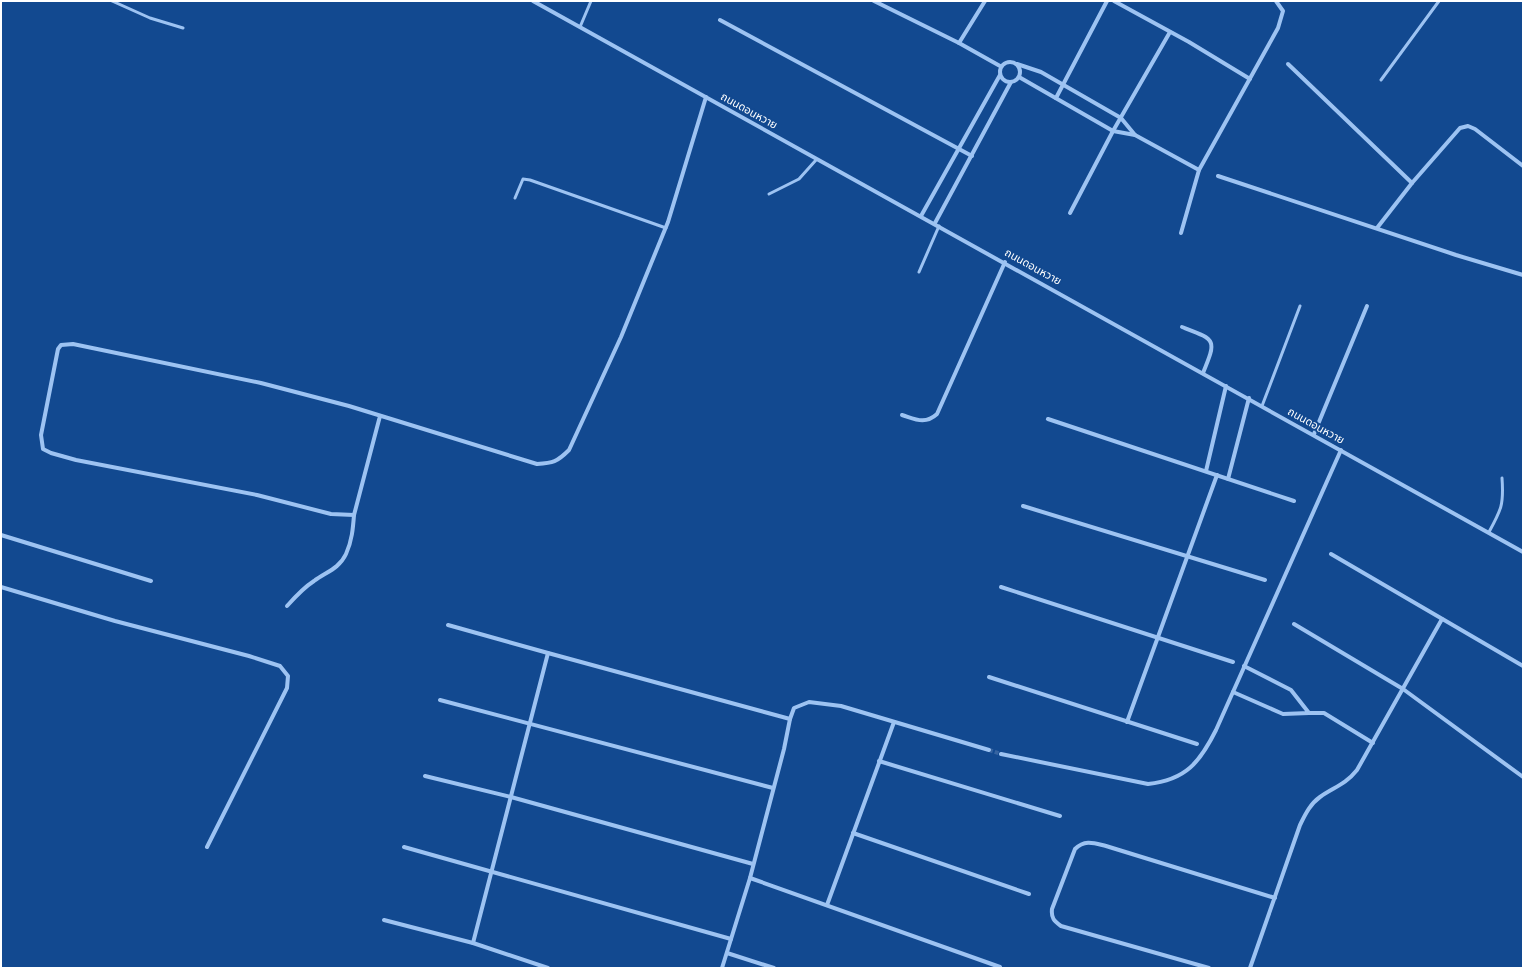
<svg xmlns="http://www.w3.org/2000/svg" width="1524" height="969" font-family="'Alegreya Sans','Noto Sans Thai',sans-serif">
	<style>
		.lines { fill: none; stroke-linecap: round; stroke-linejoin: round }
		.minor-tunnel { stroke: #3664a1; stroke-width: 4; stroke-dasharray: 4 2; stroke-linecap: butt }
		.service { stroke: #9dc3f2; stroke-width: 3 }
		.minor { stroke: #9dc3f2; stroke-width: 4 }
		.labels { text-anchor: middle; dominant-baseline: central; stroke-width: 4; stroke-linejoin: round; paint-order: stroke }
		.street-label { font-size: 11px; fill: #fff; stroke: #124990 }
	</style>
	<rect width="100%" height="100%" fill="#124990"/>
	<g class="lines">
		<!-- minor-tunnel -->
		<polyline class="minor-tunnel" points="989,750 1001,754"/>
		<!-- service -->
		<g class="service">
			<polyline points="112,1 150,18 183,28"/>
			<polyline points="580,27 591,1"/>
			<polyline points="1381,80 1439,1"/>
			<polyline points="769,194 799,179 816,160"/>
			<polyline points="515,198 523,179 530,180 666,228"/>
			<polyline points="919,272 939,226"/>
			<polyline points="1262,406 1300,306"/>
			<path d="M1489,532C1501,510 1504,505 1502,478"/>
		</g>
		<!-- minor -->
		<g class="minor">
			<path d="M533,1C863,184 1193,368 1523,552"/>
			<polyline points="874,1 959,43 1000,66"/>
			<polyline points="1114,1 1189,42 1250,79"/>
			<polyline points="720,20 972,156"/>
			<polyline points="959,43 985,1"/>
			<circle cx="1010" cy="72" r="10"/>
			<polyline points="1017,64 1041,72 1121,118 1135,135"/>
			<polyline points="1288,64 1412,183"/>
			<polyline points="1019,77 1113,131 1135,135 1199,170"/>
			<polyline points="1056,98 1107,1"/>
			<polyline points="1218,176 1456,255 1523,275"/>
			<polyline points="1070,213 1113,131 1170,32"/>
			<polyline points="921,216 1000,75"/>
			<polyline points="935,223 1011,82"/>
			<polyline points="1377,228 1412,183 1460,128 1468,126 1475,129 1523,166"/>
			<polyline points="1181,233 1199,170 1278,28 1283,11 1276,1"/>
			<path d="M1182,327C1216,340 1217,339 1203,373"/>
			<path d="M902,415C915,419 925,425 937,414L1005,262"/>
			<path d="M380,416L354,515L331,514L257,495L76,460L51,453L43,449L41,435L58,349L61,345L73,344L261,383L349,406L537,464C553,463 557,462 569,450L621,337L668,222L706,97"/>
			<polyline points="1048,419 1294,501"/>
			<polyline points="1314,434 1367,306"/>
			<polyline points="1206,471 1226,386"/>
			<polyline points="1228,479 1249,398"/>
			<polyline points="1023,506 1265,580"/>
			<polyline points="1,535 151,581"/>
			<polyline points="1331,554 1523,666"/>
			<polyline points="1,587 115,621 249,656 280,666 288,676 287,688 207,847"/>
			<polyline points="1001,587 1233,662"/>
			<path d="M287,606C295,597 303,588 314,581C326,572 339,569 346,554C352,541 353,528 354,515"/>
			<polyline points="1294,624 1403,689 1523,777"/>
			<polyline points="448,625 548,653 473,943"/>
			<polyline points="548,653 790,719"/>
			<polyline points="989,677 1197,744"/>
			<polyline points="1233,692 1283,714 1309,713 1291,690 1244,666"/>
			<polyline points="440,700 773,788"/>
			<polyline points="1309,713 1324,713 1373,743"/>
			<polyline points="1127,722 1217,475"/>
			<path d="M1001,754L1148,784C1186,780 1200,762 1216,730L1341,450"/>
			<polyline points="879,761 1060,816"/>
			<polyline points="425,776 511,797 753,864"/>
			<polyline points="853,833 1029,894"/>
			<polyline points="404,847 731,939"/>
			<polyline points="750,878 1000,967"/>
			<polyline points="827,905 894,722"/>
			<polyline points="384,920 473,943 548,968"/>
			<polyline points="727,953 774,968"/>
			<polyline points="722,968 750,878 784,749 790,719 794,708 809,702 841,706 989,750"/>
			<path d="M1209,968L1061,926C1054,921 1051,918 1052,909L1075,849C1085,839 1094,843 1106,846L1275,898"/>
			<path d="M1250,968L1300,825C1305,815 1310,804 1320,797C1334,787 1345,785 1357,770L1442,619"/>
		</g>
	</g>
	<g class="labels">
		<!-- street labels -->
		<g class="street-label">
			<text transform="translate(749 111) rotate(29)">ถนนดอนหวาย</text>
			<text transform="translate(1033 267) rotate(29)">ถนนดอนหวาย</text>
			<text transform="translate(1316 426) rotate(29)">ถนนดอนหวาย</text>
		</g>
	</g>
	<!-- border -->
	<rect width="1524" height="969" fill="none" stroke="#ffffff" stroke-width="4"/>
</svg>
